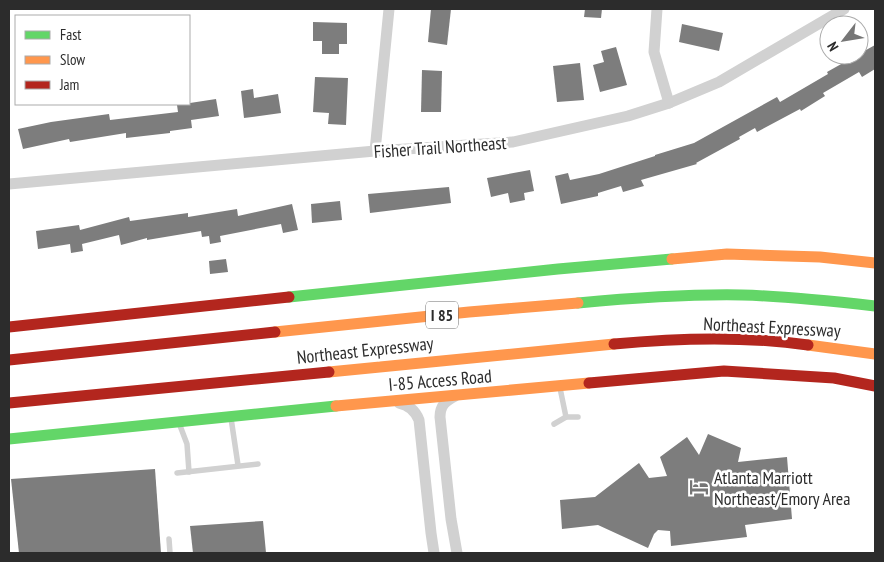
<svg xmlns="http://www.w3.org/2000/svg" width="884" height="562" font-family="'PT Sans Narrow',sans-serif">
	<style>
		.building { fill: #7d7d7d }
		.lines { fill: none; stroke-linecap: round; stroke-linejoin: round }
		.lane { stroke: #d1d1d1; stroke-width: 5.5 }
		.street { stroke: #d1d1d1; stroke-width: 11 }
		.fast { stroke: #63d668; stroke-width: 11 }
		.slow { stroke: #ff974d; stroke-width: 11 }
		.jam { stroke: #b3261e; stroke-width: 11 }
		.labels { text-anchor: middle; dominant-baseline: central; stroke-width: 5; stroke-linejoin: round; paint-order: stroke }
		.shield { fill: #fff; stroke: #6b6b6b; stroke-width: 1 }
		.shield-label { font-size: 16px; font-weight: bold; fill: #2c2c2c }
		.street-label { font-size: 18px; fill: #2c2c2c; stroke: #fff }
		.poi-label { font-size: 18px; fill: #2c2c2c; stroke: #fff; text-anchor: start }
	</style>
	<rect width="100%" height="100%" fill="#fff"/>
	<!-- building -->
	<g class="building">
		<polygon points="431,9 451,9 447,45 428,42"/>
		<polygon points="585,9 602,9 601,18 584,17"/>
		<polygon points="313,22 347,23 347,44 339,44 339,54 322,54 322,41 313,41"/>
		<polygon points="682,24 723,33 719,51 679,42"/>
		<polygon points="875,45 875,69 862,77 859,72 823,93 825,96 801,111 800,109 757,132 755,128 739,137 740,139 696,163 697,164 641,180 644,186 623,192 621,186 598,193 598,196 561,204 555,176 568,173 570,180 599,174 655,156 655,155 694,143 777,97 780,102 828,74 827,72"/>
		<polygon points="616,47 627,85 600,92 593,65 604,62 601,51"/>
		<polygon points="580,63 584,100 557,102 553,66"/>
		<polygon points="422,70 442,71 441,112 421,112"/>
		<polygon points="315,77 348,78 346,125 328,124 329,113 313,112"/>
		<polygon points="253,89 254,98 278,94 281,113 244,118 241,91"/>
		<polygon points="216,99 219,116 191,120 192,128 170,131 170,133 126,138 126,133 70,142 69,139 23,149 18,129 51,122 109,114 110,120 178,112 177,105"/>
		<polygon points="530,170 534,191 524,193 525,200 510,203 508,193 491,197 487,178"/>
		<polygon points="449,187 451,203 370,213 368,194"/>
		<polygon points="340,201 342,220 312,223 311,204"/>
		<polygon points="292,204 298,230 283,233 281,224 220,236 221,242 210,244 209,236 202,237 201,231 147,240 147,238 121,245 119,235 82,244 83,251 71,253 70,244 38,249 36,231 79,225 80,230 129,217 130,221 188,213 188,217 237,209 238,216"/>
		<polygon points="226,259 228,272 210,274 209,261"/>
		<polygon points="708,434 741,448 738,462 787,457 792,519 745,525 747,537 671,546 670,531 658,530 654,534 648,548 598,525 562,529 560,500 595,497 639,463 649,478 667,476 660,457 687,437 699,455"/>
		<polygon points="155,469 161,553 19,553 11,479"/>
		<polygon points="263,521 266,553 193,553 190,526"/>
	</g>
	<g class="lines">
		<!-- lane -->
		<g class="lane">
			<polyline points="560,388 566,417"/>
			<polyline points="231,418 238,465"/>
			<polyline points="179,423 187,444 189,472"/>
			<polyline points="554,424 566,417 578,417"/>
			<polyline points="177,473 258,464"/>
			<polyline points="169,539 170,553"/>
		</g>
		<!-- street -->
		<g class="street">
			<polyline points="657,9 654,52 669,103"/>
			<polyline points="375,151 389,9"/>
			<polyline points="9,184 375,151 513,142 628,116 669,103 719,82 844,9"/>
			<path d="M455,396C445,401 440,406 440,417L451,519L457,553"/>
			<path d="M399,403C409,405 415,410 419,420L431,533L434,553"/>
		</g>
		<!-- fast -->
		<g class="fast">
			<polyline points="289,297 558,269 672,259"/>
			<path d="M578,303C632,298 687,294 742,295C786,296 831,301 875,306"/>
			<polyline points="9,439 336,406"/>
		</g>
		<!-- slow -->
		<g class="slow">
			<polyline points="672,259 727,254 820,257 875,263"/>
			<polyline points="275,332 469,312 578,303"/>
			<polyline points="808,345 875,354"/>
			<polyline points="329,372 614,344"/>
			<polyline points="336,406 589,383"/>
		</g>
		<!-- jam -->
		<g class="jam">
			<polyline points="9,327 289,297"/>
			<path d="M614,344C677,338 745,336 808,345"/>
			<polyline points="9,360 275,332"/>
			<polyline points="589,383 724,371 834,378 875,386"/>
			<polyline points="9,403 329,372"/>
		</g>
	</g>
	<!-- icons -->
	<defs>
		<g id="hotel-bare" transform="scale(1.5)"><path d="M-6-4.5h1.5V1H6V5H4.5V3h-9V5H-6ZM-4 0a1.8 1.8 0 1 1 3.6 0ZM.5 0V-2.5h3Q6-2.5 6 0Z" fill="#767676" stroke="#fff" stroke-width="2.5" paint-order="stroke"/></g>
	</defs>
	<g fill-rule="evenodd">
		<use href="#hotel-bare" x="699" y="487"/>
	</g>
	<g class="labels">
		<!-- shield labels -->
		<rect class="shield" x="426" y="301.5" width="32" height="27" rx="4"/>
		<g class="shield-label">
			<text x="442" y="315">I 85</text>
		</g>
		<!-- street labels -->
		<g class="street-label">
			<text transform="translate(440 147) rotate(-4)">Fisher Trail Northeast</text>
			<text transform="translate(772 327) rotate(3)">Northeast Expressway</text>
			<text transform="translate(365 350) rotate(-6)">Northeast Expressway</text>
			<text transform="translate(440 380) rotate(-5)">I-85 Access Road</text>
		</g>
		<!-- poi labels -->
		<g class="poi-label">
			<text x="714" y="477">Atlanta Marriott<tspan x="714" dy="21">Northeast/Emory Area</tspan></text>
		</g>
	</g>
	<!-- border -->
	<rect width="884" height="562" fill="none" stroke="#2c2c2c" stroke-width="20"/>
	<!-- legend -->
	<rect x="15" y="15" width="175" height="90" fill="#ffffff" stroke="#ababab"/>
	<rect x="25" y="31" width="25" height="8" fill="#63d668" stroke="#ababab"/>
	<text x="60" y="40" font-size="15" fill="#2c2c2c">Fast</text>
	<rect x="25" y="56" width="25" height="8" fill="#ff974d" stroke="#ababab"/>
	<text x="60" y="65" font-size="15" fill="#2c2c2c">Slow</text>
	<rect x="25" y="81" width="25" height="8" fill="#b3261e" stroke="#ababab"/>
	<text x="60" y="90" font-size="15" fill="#2c2c2c">Jam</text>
	<!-- north arrow -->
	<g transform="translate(844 40) rotate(239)"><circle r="24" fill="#ffffff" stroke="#ababab"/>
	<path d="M0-4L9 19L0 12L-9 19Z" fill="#767676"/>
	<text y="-8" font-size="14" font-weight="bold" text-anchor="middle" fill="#2c2c2c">N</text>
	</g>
</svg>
